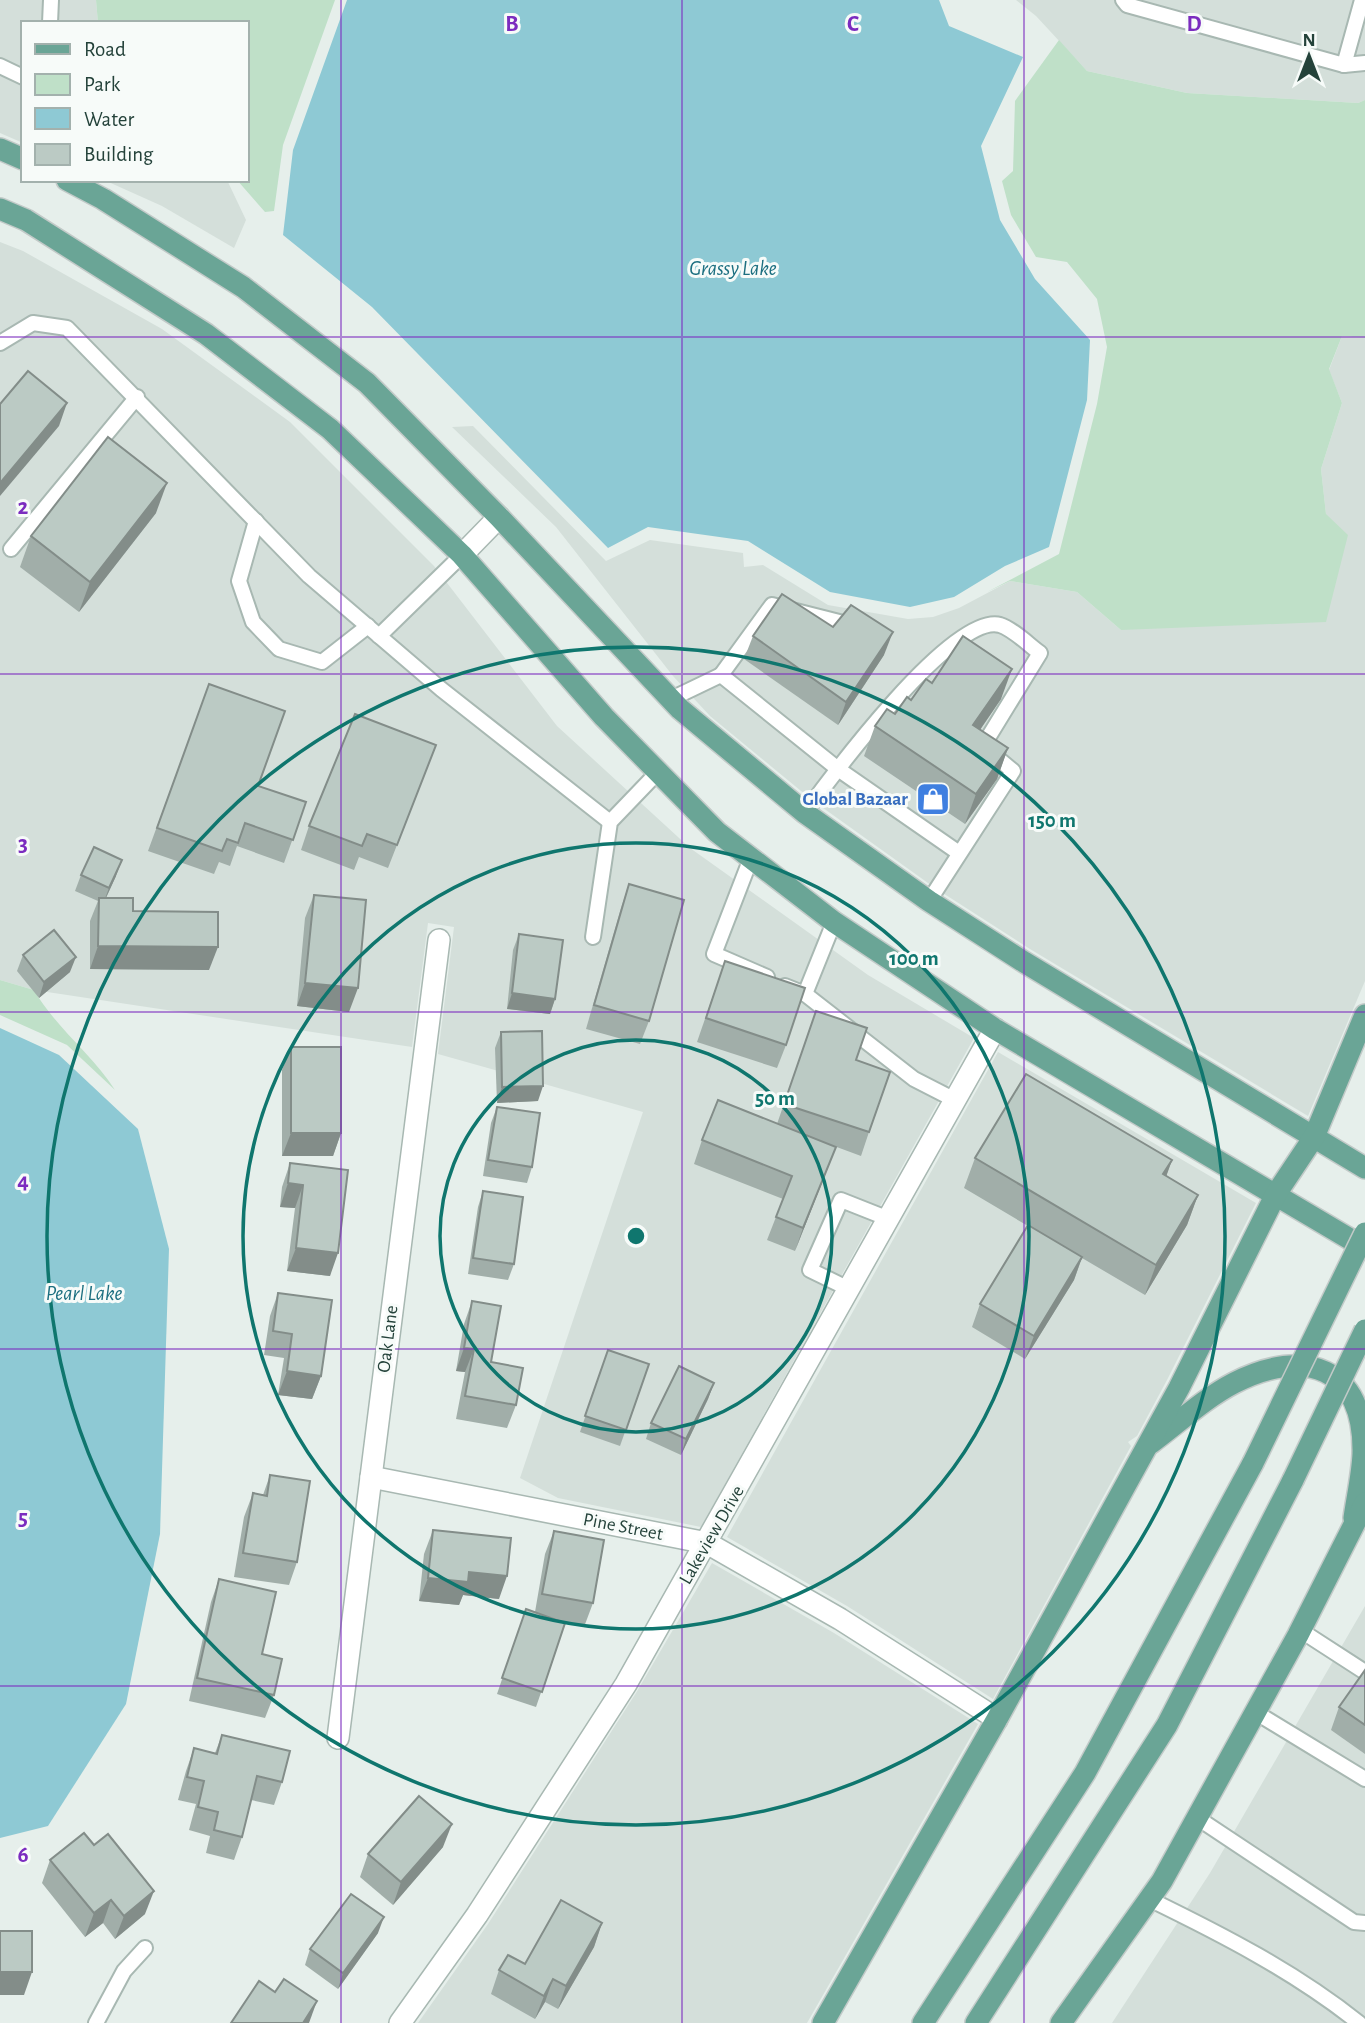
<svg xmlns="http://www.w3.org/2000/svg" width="1365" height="2023" font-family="'Alegreya Sans',sans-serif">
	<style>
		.built { fill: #d4dfda }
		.green { fill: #bfe0c8 }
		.water { fill: #8ec9d4 }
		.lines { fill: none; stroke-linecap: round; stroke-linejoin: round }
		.service-casing { stroke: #a8b8b2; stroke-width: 18 }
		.minor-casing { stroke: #a8b8b2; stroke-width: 24 }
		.primary-casing { stroke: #c2cac8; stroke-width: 24 }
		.service { stroke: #fff; stroke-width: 14 }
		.minor { stroke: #fff; stroke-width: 21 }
		.primary { stroke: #6aa596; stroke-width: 21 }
		.primary-bridge-casing { stroke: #c2cac8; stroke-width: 24; stroke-linecap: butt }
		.primary-bridge { stroke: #6aa596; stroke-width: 21 }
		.wall { fill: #a1aea9 }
		.shaded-wall { fill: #838d89 }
		.building { fill: #bbcac4; stroke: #838d89; stroke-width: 2 }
		.grid { fill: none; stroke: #7b2cbf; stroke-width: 2; stroke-opacity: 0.55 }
		.ring { fill: none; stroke: #0f766e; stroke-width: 3.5 }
		.labels { text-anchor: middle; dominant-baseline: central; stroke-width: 6; stroke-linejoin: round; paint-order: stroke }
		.shop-label { font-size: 19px; font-weight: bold; fill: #366cbe; stroke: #f7fbf9; text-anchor: end }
		.street-label { font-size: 19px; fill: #24423a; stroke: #f7fbf9 }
		.water-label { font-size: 21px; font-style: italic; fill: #1c6f80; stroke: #f7fbf9 }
		.grid-label { font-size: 23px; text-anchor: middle; font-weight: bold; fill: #7b2cbf; stroke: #f7fbf9; stroke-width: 6; stroke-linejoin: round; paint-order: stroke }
		.centre { fill: #0f766e; stroke: #f7fbf9; stroke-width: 3.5 }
		.ring-label { font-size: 21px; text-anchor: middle; font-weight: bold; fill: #0f766e; stroke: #f7fbf9; stroke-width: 6; stroke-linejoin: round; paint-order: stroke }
	</style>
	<rect width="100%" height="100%" fill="#e6efeb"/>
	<!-- built -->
	<g class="built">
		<polygon points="0,0 96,0 98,23 23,23 23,143 0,133"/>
		<polygon points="1016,0 1365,0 1365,100 1358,103 1187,93 1087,71 1036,16"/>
		<polygon points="104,180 227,180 246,220 234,248 162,206"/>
		<polygon points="0,242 23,251 162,329 290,422 434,566 557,726 690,848 868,975 974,1038 701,1527 558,1498 520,1478 643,1112 438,1054 454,927 428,923 412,1047 34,990 0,980"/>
		<polygon points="1342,336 1365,338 1365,981 1308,1116 1030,949 935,888 812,800 710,716 673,676 556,527 452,427 473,426 606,561 650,540 743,553 744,567 763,565 828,605 908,619 933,617 959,608 1010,581 1077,592 1121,630 1326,514 1321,469 1342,403 1329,370"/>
		<polygon points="998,1052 1256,1203 1167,1380 1137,1436 1128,1442 1131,1446 993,1699 847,1606 727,1537"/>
		<polygon points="712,1563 834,1633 978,1724 807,2023 418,2023 488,1924 636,1693"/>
		<polygon points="1365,1606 1365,2023 1112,2023 1210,1873"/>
	</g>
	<!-- green -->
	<g class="green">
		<polygon points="96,0 335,0 283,145 274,211 265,212 237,180 247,180 247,23 98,23"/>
		<polygon points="1059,40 1087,71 1187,93 1358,103 1365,100 1365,338 1342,336 1329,369 1342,403 1321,469 1326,514 1348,535 1326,622 1121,630 1077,592 1010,581 987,592 1059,554 1097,404 1107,347 1097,299 1067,262 1036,257 1011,215 1002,181 1013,171 1015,101"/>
		<path d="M0,980L34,990C56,1028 92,1054 115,1090L67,1045L0,1015Z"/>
	</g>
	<!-- water -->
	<g class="water">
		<polygon points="347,0 939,0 949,26 1023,57 981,146 1000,220 1035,279 1090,340 1087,400 1049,547 1005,566 954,597 910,607 830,592 748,541 648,527 608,548 372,307 283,235 293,150"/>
		<polygon points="0,1028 59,1055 138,1129 169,1249 160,1534 126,1704 48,1826 0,1838"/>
	</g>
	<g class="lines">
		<!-- service casing -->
		<g class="service-casing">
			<g id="service">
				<polyline points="1123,0 1127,5 1344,65 1362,0"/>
				<polyline points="50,23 51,0"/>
				<polyline points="1344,65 1365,63"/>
				<polyline points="0,66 23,77"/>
				<polyline points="0,343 33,323 67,328 309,576 441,689 610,822"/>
				<polyline points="256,521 239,581 253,622 279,649 322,662 368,626"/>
				<polyline points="11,549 137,397"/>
				<polyline points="855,626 772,605 721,675 838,769 959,853"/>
				<polyline points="379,636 462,555"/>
				<polyline points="671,699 721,675"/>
				<path d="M805,813C831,777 953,612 1000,625C1013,629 1029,645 1040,653L983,746L1013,771L929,901"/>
				<polyline points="751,858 714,954 767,977"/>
				<polyline points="593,937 610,822 658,772"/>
				<polyline points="785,986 805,994 834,922"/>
				<polyline points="805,994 914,1079 955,1100"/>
				<polyline points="849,1289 810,1270 841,1200 889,1219"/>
				<polyline points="1300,1630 1365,1672"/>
				<polyline points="1255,1712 1365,1779"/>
				<polyline points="1196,1817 1354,1922 1365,1923"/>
				<path d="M1149,1899C1223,1935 1295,1972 1359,2023"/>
				<polyline points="96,2023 124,1971 145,1948"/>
			</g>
		</g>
		<!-- minor casing -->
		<g class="minor-casing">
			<g id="minor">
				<polyline points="462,555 499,517"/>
				<polyline points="371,1477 707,1543 840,1619 997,1719"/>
				<polyline points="338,1738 439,940"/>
				<polyline points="400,2023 477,1915 626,1684 995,1029"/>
			</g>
		</g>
		<!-- primary casing -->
		<g class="primary-casing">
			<g id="primary">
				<polyline points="0,149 23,159"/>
				<polyline points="67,180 103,199 243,287 367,383 499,517 680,709 805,813 929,901 1024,962 1365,1168"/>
				<polyline points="0,209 26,220 206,334 330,429 462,555 604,717 717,832 834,922 995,1029 1365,1248"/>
				<path d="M1151,1443C1178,1423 1205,1398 1234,1383C1304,1347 1365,1366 1363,1454C1362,1475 1357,1497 1354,1518"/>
				<polyline points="823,2023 997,1719 1179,1388 1276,1194 1314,1137 1365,1015"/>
				<polyline points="923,2023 1085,1773 1253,1463"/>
				<polyline points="976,2023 1167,1725 1293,1480"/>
				<polyline points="1061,2023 1162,1881 1298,1635 1365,1503"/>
			</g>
		</g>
		<!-- service -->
		<use href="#service" class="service"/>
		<!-- minor -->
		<use href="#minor" class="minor"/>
		<!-- primary -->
		<use href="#primary" class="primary"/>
		<!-- primary-bridge casing -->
		<g class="primary-bridge-casing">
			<g id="primary-bridge">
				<polyline points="1253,1463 1365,1233"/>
				<polyline points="1293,1480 1365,1330"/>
			</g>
		</g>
		<!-- primary-bridge -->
		<use href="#primary-bridge" class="primary-bridge"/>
	</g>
	<!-- wall -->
	<g class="wall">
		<polygon points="156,513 79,612 20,567 31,536"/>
		<polygon points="833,627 884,655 838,725 744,659 753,636"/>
		<polygon points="932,683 1001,699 980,730 1008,748 997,779 965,824 864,756 875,726 895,714"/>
		<polygon points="209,684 258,786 306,802 284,863 237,846 230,866 219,862 214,874 148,851"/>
		<polygon points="427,768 388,868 359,857 354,870 301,850 309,826"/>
		<polygon points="81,875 116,876 106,898 133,911 209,970 90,969 90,921 98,901 75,891"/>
		<polygon points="629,884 649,1021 640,1044 586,1029 621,908"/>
		<polygon points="314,895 349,1012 297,1006 305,918"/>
		<polygon points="519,934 555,999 550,1014 507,1009 513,950"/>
		<polygon points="23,955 70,972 39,998 17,971"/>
		<polygon points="725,961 786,1045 777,1068 697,1042"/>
		<polygon points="816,1011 856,1060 869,1132 861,1156 834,1146 836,1147 827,1170 795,1251 767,1240 783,1199 694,1164 702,1140 777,1124"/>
		<polygon points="501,1032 538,1101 497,1103 495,1048"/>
		<polygon points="291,1047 341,1133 333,1156 282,1156 282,1070"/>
		<polygon points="497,1107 532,1167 527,1183 483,1176 491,1123"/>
		<polygon points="975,1158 1172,1160 1166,1176 1198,1195 1187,1225 1145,1295 1082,1258 1074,1280 1025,1359 972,1327 980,1304 1028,1226 964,1188"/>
		<polygon points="290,1163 348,1170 330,1276 287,1271 295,1208 280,1207 282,1187"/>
		<polygon points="483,1191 514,1264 508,1280 468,1274 478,1207"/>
		<polygon points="278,1293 321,1376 312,1399 278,1395 284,1358 264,1355 270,1316"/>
		<polygon points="472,1301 491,1362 516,1405 507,1428 456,1419 465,1372 456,1371 464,1324"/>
		<polygon points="608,1350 649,1364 620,1446 580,1432"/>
		<polygon points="714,1383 708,1399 681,1455 646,1439 651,1423"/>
		<polygon points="270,1475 297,1562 289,1585 234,1577 244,1517 253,1493 263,1495"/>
		<polygon points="433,1530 499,1599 463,1595 459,1605 419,1601 424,1554"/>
		<polygon points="554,1531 593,1603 584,1627 565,1623 536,1707 497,1694 526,1609 535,1612 545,1554"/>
		<polygon points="219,1579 262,1654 274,1695 265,1718 189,1701 211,1602"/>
		<polygon points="1365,1670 1365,1754 1331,1730 1339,1707"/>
		<polygon points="222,1735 282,1782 274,1805 251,1800 242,1837 234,1860 206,1853 210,1836 189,1830 196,1804 178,1800 186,1771 194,1748 215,1753"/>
		<polygon points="443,1847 393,1905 360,1877 368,1854"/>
		<polygon points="50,1860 145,1914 115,1939 103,1923 85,1937 42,1883"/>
		<polygon points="602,1923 594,1947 558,2009 545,2002 535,2019 491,1994 499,1970 525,1964"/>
		<polygon points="378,1933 338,1989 305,1965 310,1949"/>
	</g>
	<!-- shaded-wall -->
	<g class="shaded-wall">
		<polygon points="67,403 59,426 0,496 0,483"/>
		<polygon points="167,483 156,513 79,612 90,582"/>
		<polygon points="893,632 884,655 838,725 846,702"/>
		<polygon points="1012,669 1001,699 962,756 973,725"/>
		<polygon points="1008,748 997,779 965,824 976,794"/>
		<polygon points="122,860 116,876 103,904 109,888"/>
		<polygon points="98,946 218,947 209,970 90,969"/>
		<polygon points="76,957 70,972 39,998 44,982"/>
		<polygon points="305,983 358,988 349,1012 297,1006"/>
		<polygon points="512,993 555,999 550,1014 507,1009"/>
		<polygon points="543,1086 538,1101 497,1103 502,1087"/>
		<polygon points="291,1133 341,1133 333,1156 282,1156"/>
		<polygon points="836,1147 827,1170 795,1251 803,1228"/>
		<polygon points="1172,1160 1161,1191 1163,1174"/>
		<polygon points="288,1183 303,1185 295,1208 280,1207"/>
		<polygon points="1198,1195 1187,1225 1145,1295 1156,1265"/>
		<polygon points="296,1248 338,1253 330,1276 287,1271"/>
		<polygon points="1082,1257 1074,1280 1025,1359 1034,1336"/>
		<polygon points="464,1348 474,1349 465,1372 456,1371"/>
		<polygon points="287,1371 321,1376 312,1399 278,1395"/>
		<polygon points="714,1383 708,1399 681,1455 686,1439"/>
		<polygon points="469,1572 507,1576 499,1599 463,1595 459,1605 419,1601 428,1578"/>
		<polygon points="452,1824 443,1847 393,1905 401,1882"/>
		<polygon points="154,1891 145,1914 115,1939 124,1916"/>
		<polygon points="111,1900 103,1923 85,1937 94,1913"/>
		<polygon points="384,1917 378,1933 338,1989 343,1973"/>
		<polygon points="602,1923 594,1947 558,2009 566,1986"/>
		<polygon points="0,1972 32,1972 24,1995 0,1995"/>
		<polygon points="553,1979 545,2002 535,2019 544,1996"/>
		<polygon points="317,2001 309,2023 303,2023"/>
	</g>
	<!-- building -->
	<g class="building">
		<polygon points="28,371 67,403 0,483 0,404"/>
		<polygon points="108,437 167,483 90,582 31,536"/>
		<polygon points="782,594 833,627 851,605 893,632 846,702 753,636"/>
		<polygon points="963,636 1012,669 973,725 1008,748 976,794 875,726 887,709 895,714 907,697 911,700 926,679 932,683"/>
		<polygon points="209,684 285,711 258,786 306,802 293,840 245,823 238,843 227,839 222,851 157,828"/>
		<polygon points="355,714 436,745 397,845 367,834 362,846 309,826"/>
		<polygon points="94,847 122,860 109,888 81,875"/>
		<polygon points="629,884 684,900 649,1021 594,1005"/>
		<polygon points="314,895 366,900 358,988 305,983"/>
		<polygon points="99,898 133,898 133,911 218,912 218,947 98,946"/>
		<polygon points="54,930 76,957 44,982 23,955"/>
		<polygon points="519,934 563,940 555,999 512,993"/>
		<polygon points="725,961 805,988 786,1045 706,1018"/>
		<polygon points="816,1011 867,1028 856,1060 890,1072 869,1132 784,1104"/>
		<polygon points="542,1031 543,1086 502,1087 501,1032"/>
		<rect x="291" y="1047" width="50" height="86"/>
		<polygon points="1026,1074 1172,1160 1163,1174 1198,1195 1156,1265 975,1158"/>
		<polygon points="718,1100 836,1147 803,1228 776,1217 792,1176 702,1140"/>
		<polygon points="497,1107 540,1113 532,1167 488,1160"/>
		<polygon points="290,1163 348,1170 338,1253 296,1248 303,1185 288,1183"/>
		<polygon points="483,1191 523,1197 514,1264 473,1258"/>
		<polygon points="1028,1225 1082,1257 1034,1336 980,1304"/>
		<polygon points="278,1293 332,1300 321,1376 287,1371 292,1334 273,1331"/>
		<polygon points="472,1301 501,1306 491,1362 523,1368 516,1405 465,1396 474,1349 464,1348"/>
		<polygon points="608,1350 649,1364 626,1430 585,1416"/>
		<polygon points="679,1366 714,1383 686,1439 651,1423"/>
		<polygon points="270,1475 310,1481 297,1562 243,1553 253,1493 267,1496"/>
		<polygon points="433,1530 511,1538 507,1576 469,1572 468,1582 428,1578"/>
		<polygon points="554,1531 604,1540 593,1603 542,1594"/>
		<polygon points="219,1579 276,1592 262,1654 282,1659 274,1695 197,1678"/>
		<polygon points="526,1609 565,1623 542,1692 502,1678"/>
		<polygon points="1365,1670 1365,1725 1339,1707"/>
		<polygon points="222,1735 290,1751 282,1782 257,1776 242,1837 214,1830 218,1812 198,1807 204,1781 187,1777 194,1748 217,1754"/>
		<polygon points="419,1796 452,1824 401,1882 368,1854"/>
		<polygon points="84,1833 94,1845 108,1834 154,1891 124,1916 111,1900 94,1913 50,1860"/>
		<polygon points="351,1894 384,1917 343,1973 310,1949"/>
		<polygon points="561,1900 602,1923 566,1986 553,1979 544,1996 499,1970 508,1955 525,1964"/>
		<rect x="0" y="1931" width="32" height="41"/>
		<polygon points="284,1979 317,2001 303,2023 231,2023 259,1981 275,1992"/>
	</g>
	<!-- grid -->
	<path class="grid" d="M341,0V2023M682,0V2023M1024,0V2023M0,337H1365M0,674H1365M0,1012H1365M0,1349H1365M0,1686H1365"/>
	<!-- distance rings -->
	<g class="ring">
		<circle cx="636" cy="1236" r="196"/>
		<circle cx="636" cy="1236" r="393"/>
		<circle cx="636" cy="1236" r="589"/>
	</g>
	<!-- icons -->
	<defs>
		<g id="shop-square" transform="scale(1.75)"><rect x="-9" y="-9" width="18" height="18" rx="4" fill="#3f7fe0" stroke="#f7fbf9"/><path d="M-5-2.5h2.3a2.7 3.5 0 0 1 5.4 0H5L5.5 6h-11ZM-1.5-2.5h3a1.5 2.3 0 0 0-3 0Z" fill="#fff"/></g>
	</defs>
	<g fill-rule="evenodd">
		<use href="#shop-square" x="933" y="799"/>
	</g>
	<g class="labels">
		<!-- shop labels -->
		<g class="shop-label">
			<text x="908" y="799">Global Bazaar</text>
		</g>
		<!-- street labels -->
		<g class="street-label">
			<text transform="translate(388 1339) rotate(-83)">Oak Lane</text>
			<text transform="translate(623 1527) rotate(11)">Pine Street</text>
			<text transform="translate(712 1535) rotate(-60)">Lakeview Drive</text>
		</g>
		<!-- water labels -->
		<g class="water-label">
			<text x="733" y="268">Grassy Lake</text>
			<text x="84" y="1293">Pearl Lake</text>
		</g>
	</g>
	<g class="grid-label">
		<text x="512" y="31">B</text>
		<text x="853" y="31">C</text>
		<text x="1194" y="31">D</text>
		<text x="23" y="514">2</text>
		<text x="23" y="851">3</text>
		<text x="23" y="1188">4</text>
		<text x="23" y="1525">5</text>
		<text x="23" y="1862">6</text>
	</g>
	<circle cx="636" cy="1236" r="10" class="centre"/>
	<g class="ring-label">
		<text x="1052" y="827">150 m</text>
		<text x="914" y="965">100 m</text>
		<text x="775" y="1105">50 m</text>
	</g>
	<!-- legend -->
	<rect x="21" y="21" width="228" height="161" fill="#f7fbf9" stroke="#a3b1ad" stroke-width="2"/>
	<rect x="35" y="44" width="35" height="10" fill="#6aa596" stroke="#a3b1ad" stroke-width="2"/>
	<text x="84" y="56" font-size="21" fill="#24423a">Road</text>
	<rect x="35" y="74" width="35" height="21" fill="#bfe0c8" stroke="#a3b1ad" stroke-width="2"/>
	<text x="84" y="91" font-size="21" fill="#24423a">Park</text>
	<rect x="35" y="108" width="35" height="21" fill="#8ec9d4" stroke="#a3b1ad" stroke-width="2"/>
	<text x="84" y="126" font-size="21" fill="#24423a">Water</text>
	<rect x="35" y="144" width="35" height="21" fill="#bbcac4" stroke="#a3b1ad" stroke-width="2"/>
	<text x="84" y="161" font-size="21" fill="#24423a">Building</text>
	<!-- north arrow -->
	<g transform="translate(1309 56)" stroke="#f7fbf9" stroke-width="5" paint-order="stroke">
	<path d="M0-5L12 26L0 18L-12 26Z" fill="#24423a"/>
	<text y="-10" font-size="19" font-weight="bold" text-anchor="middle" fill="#24423a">N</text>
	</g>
</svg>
